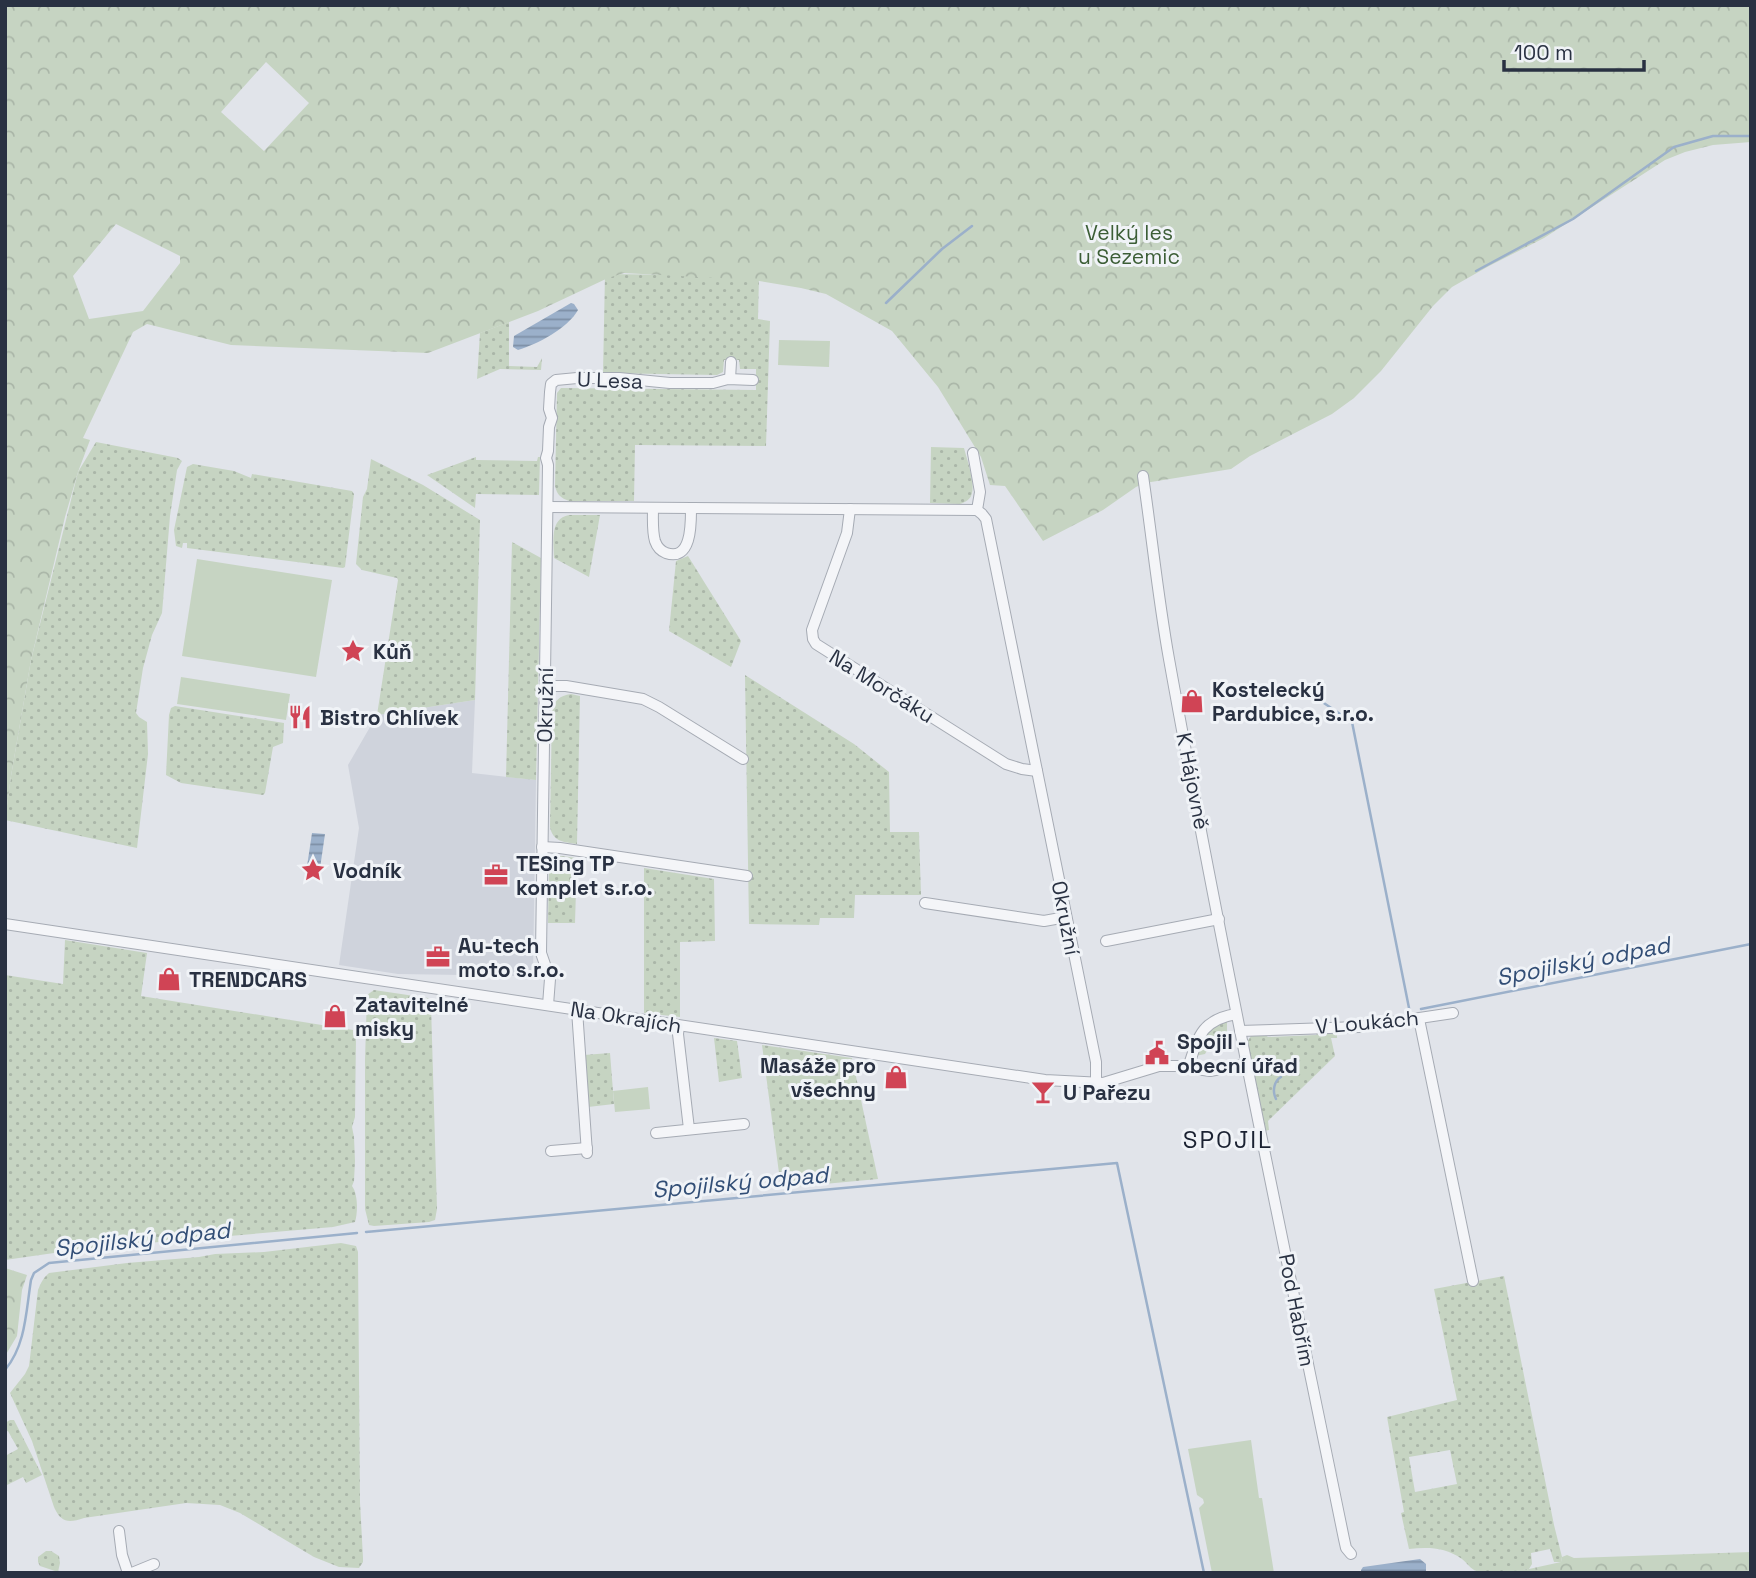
<svg xmlns="http://www.w3.org/2000/svg" width="1756" height="1578" font-family="'Space Grotesk',sans-serif">
	<style>
		.built { fill: #cfd3dc }
		.grass { fill: url(#grass-dots); fill-rule: evenodd }
		.forest { fill: url(#forest-crowns); fill-rule: evenodd }
		.garden { fill: #c6d4c2 }
		.water { fill: url(#water-rules) }
		.lines { fill: none; stroke-linecap: round; stroke-linejoin: round }
		.stream { stroke: #9bb0ca; stroke-width: 2.5 }
		.minor-casing { stroke: #a6abb4; stroke-width: 12 }
		.minor { stroke: #f4f5f8; stroke-width: 10 }
		.labels { text-anchor: middle; dominant-baseline: central; stroke-width: 6; stroke-linejoin: round; paint-order: stroke }
		.park-label { font-size: 21px; fill: #3c5e36; stroke: #f0f3f7 }
		.street-label { font-size: 21px; fill: #293142; stroke: #f0f3f7 }
		.poi-label { font-size: 21px; font-weight: bold; fill: #293142; stroke: #f0f3f7; text-anchor: start }
		.water-label { font-size: 23px; font-style: italic; fill: #324e76; stroke: #f0f3f7 }
		.quarter-label { font-size: 24px; letter-spacing: 2px; fill: #1b2232; stroke: #f0f3f7 }
	</style>
	<defs>
		<pattern id="grass-dots" width="8" height="8" patternUnits="userSpaceOnUse" patternTransform="scale(1.75)"><rect width="8" height="8" fill="#c6d4c2"/><path d="M2 2h.1M6 6h.1" fill="none" stroke="#aab6a8" stroke-width="1.8" stroke-linecap="round"/></pattern>
		<pattern id="forest-crowns" width="20" height="18" patternUnits="userSpaceOnUse" patternTransform="scale(1.75)"><rect width="20" height="18" fill="#c6d4c2"/><path d="M2 6a3 3 0 1 1 6 0M12 15a3 3 0 1 1 6 0" fill="none" stroke="#aab6a8"/></pattern>
		<pattern id="water-rules" width="6" height="5" patternUnits="userSpaceOnUse" patternTransform="scale(1.75)"><rect width="6" height="5" fill="#9bb0ca"/><path d="M0 2.5h6" fill="none" stroke="#7e90a6"/></pattern>
	</defs>
	<rect width="100%" height="100%" fill="#e1e4ea"/>
	<!-- built -->
	<polygon class="built" points="475,700 472,773 536,780 533,976 398,974 339,965 359,828 348,765 377,715"/>
	<!-- grass -->
	<g class="grass">
		<path d="M605,274L759,276L758,319L770,321L766,446L635,445L634,501H569C561,498 557,495 555,486L557,393L561,388L756,390V369H740L739,360H724L723,372L717,375L603,373Z"/>
		<polygon points="509,322 509,366 537,367 542,358 541,370 500,369 477,379 480,333"/>
		<polygon points="96,442 178,458 182,461 177,470 170,516 162,613 152,635 143,668 136,713 139,717 147,722 148,754 137,848 5,820 11,776 31,660 78,472"/>
		<path d="M931,447L964,448C967,459 975,483 972,493C971,499 966,502 960,504L930,503Z"/>
		<polygon points="476,457 476,460 537,461 538,457 540,457 539,495 476,494 475,508 427,475"/>
		<polygon points="371,459 423,485 480,520 475,700 377,715 398,580 397,578 362,570 356,564 363,497 367,489"/>
		<polygon points="193,464 234,471 251,478 252,474 352,491 354,494 345,567 343,568 187,548 187,543 183,543 182,548 176,546 174,530 187,467"/>
		<path d="M569,515H600L589,577L554,558C554,542 549,519 569,515Z"/>
		<polygon points="512,542 541,558 536,780 506,777"/>
		<polygon points="688,556 741,641 731,667 669,631 676,561"/>
		<polygon points="745,675 854,744 889,772 890,832 919,832 921,895 855,895 854,918 820,918 819,925 749,924"/>
		<path d="M571,694L580,696L577,844C564,842 553,842 550,827L552,711C555,700 559,696 571,694Z"/>
		<polygon points="175,706 284,723 283,743 273,747 265,793 263,795 181,783 166,775 169,715 171,708"/>
		<path d="M561,856L577,858L575,923H548L549,869C551,862 554,859 561,856Z"/>
		<polygon points="644,868 714,879 715,941 680,942 680,1017 644,1013"/>
		<path d="M65,940L147,953L141,996L353,1030V1035L356,1037L355,1117L352,1127L354,1137L355,1161L354,1181L352,1186C358,1194 358,1212 355,1222L333,1227L89,1248L5,1260V975L63,984Z"/>
		<polygon points="374,990 428,998 431,1005 437,1209 435,1220 429,1222 374,1226 369,1225 365,1209 365,1059 367,995"/>
		<path d="M1223,1021H1227V1037L1225,1038L1222,1035H1216L1205,1054L1195,1056C1202,1041 1207,1028 1223,1021Z"/>
		<polygon points="1319,1031 1337,1032 1337,1038 1331,1038 1335,1056 1268,1121 1269,1130 1265,1131 1246,1044 1252,1034 1262,1033 1268,1037 1316,1035"/>
		<polygon points="714,1038 737,1041 742,1078 719,1082"/>
		<polygon points="762,1045 852,1058 878,1179 781,1188"/>
		<polygon points="610,1053 614,1104 588,1107 584,1055"/>
		<path d="M341,1243L356,1246L358,1252L360,1502L363,1558V1562L359,1568L339,1567L314,1557L240,1513L220,1505L186,1503L84,1518C69,1523 61,1523 54,1507L32,1441L10,1393L25,1374L29,1366L38,1290C41,1283 43,1278 49,1273L127,1263L199,1257L215,1254L264,1252Z"/>
		<path d="M1504,1276L1554,1525L1562,1557L1561,1562H1554L1550,1549L1531,1553L1532,1564L1529,1569C1515,1571 1486,1577 1474,1570C1469,1567 1466,1562 1462,1559C1445,1547 1428,1547 1409,1549L1401,1513L1404,1512L1387,1417L1457,1400L1434,1289ZM1450,1450L1457,1484L1415,1492L1409,1457Z"/>
		<polygon points="10,1420 14,1420 42,1475 26,1483 23,1477 5,1486 5,1456 18,1449 8,1431 5,1432 5,1423"/>
		<polygon points="46,1551 51,1551 59,1556 60,1563 58,1572 40,1566 38,1562 38,1557"/>
	</g>
	<!-- forest -->
	<g class="forest">
		<path d="M5,5H1751V142L1713,145L1685,152L1665,160L1544,238L1489,266L1452,287L1433,306L1381,371L1354,398L1332,414L1250,456L1231,469L1145,483L1136,487L1103,510L1043,541L1005,486L990,485L981,457L938,387L892,331L826,294L801,288L753,280L624,273L608,278L538,311L428,353L231,345L147,324L133,332L83,438L90,440L78,472L65,517L31,660L11,776L5,821ZM266,62L309,103L264,151L221,112ZM116,224L180,256V263L143,311L89,319L73,276Z"/>
		<polygon points="5,1268 27,1275 22,1290 17,1336 5,1356"/>
		<polygon points="1751,1552 1751,1573 1491,1573 1529,1569 1561,1562 1562,1557 1567,1555 1574,1558"/>
	</g>
	<!-- garden -->
	<g class="garden">
		<polygon points="779,340 830,341 829,367 778,365"/>
		<polygon points="197,559 332,580 316,677 182,656"/>
		<polygon points="181,677 290,694 286,720 177,704"/>
		<polygon points="648,1087 650,1109 615,1112 613,1091"/>
		<polygon points="1251,1440 1259,1498 1262,1498 1274,1573 1212,1573 1199,1508 1204,1503 1203,1499 1197,1495 1188,1449"/>
	</g>
	<!-- water -->
	<g class="water">
		<path d="M571,303L574,304L578,310C568,328 538,344 518,350L513,347L514,336Z"/>
		<polygon points="312,833 325,834 319,875 306,873"/>
		<polygon points="1420,1559 1426,1564 1426,1573 1361,1573 1361,1570 1363,1567"/>
	</g>
	<g class="lines">
		<!-- stream -->
		<g class="stream">
			<polyline points="1476,271 1573,219 1674,147 1713,136 1751,136"/>
			<polyline points="886,303 942,249 972,226"/>
			<polyline points="1306,691 1352,722 1410,1013"/>
			<polyline points="1421,1009 1751,944"/>
			<path d="M1276,1099C1272,1091 1274,1081 1281,1077"/>
			<polyline points="366,1232 1117,1163 1204,1573"/>
			<path d="M5,1370C26,1345 26,1311 31,1280L34,1273L49,1263L357,1233"/>
		</g>
		<!-- minor casing -->
		<g class="minor-casing">
			<g id="minor">
				<polyline points="730,379 731,362"/>
				<polyline points="973,453 980,492 977,510 982,514 986,519 1096,1062 1096,1083"/>
				<path d="M1143,476C1152,537 1158,598 1169,659C1222,953 1284,1246 1344,1539L1346,1548L1351,1554"/>
				<polyline points="548,507 977,510"/>
				<path d="M653,508C653,518 652,531 655,541C657,547 661,551 666,553C692,562 691,523 691,508"/>
				<polyline points="850,509 847,533 812,630 813,639 816,644 1006,764 1022,769 1037,771"/>
				<polyline points="545,686 566,686 643,699 659,707 743,759"/>
				<polyline points="542,847 560,848 747,876"/>
				<polyline points="925,903 1044,921 1066,917"/>
				<polyline points="5,924 1045,1080 1103,1083 1159,1066 1177,1066 1210,1071 1246,1064"/>
				<polyline points="1106,941 1219,919"/>
				<polyline points="548,1005 550,979 541,953 548,465 546,458 548,451 549,427 552,418 549,409 550,392 551,384 556,380 577,378 619,378 670,383 713,383 728,379 753,380"/>
				<polyline points="577,1010 587,1153"/>
				<polyline points="1419,1019 1473,1281"/>
				<polyline points="679,1026 678,1034 689,1129"/>
				<polyline points="1240,1031 1359,1027 1453,1013"/>
				<path d="M1188,1068C1198,1037 1201,1020 1236,1014"/>
				<polyline points="656,1133 744,1124"/>
				<polyline points="551,1151 587,1148"/>
				<polyline points="119,1531 122,1555 128,1573"/>
				<polyline points="132,1573 154,1564"/>
			</g>
		</g>
		<!-- minor -->
		<use href="#minor" class="minor"/>
	</g>
	<!-- icons -->
	<defs>
		<g id="sight-bare" transform="scale(1.89)"><path d="M0-6L1.8-2.2L6-1.7L2.9 1.2L3.7 5.4L0 3.3L-3.7 5.4L-2.9 1.2L-6-1.7L-1.8-2.2Z" fill="#d04455" stroke="#f0f3f7" stroke-width="2.5" paint-order="stroke"/></g>
		<g id="shop-bare" transform="scale(1.89)"><path d="M-5-2.5h2.3a2.7 3.5 0 0 1 5.4 0H5L5.5 6h-11ZM-1.5-2.5h3a1.5 2.3 0 0 0-3 0Z" fill="#d04455" stroke="#f0f3f7" stroke-width="2.5" paint-order="stroke"/></g>
		<g id="restaurant-bare" transform="scale(1.89)"><path d="M-5-6h1v4h1v-4h1v4h1v-4h1v5L-1.5 .5V6h-2V.5L-5-1ZM5-6V6H3V1.5H1.5Q1.5-4 5-6Z" fill="#d04455" stroke="#f0f3f7" stroke-width="2.5" paint-order="stroke"/></g>
		<g id="office-bare" transform="scale(1.89)"><path d="M-6-3h4V-5.5h4V-3h4V5H-6ZM-1-4.5V-3h2v-1.5ZM-6 0V1H6V0Z" fill="#d04455" stroke="#f0f3f7" stroke-width="2.5" paint-order="stroke"/></g>
		<g id="civic-bare" transform="scale(1.89)"><path d="M-.6-6.5H3V-4.5H.6V-3L4-1V1h2V6H-6V1h2V-1L-.6-3ZM-1.2 2.5V6h2.4V2.5Z" fill="#d04455" stroke="#f0f3f7" stroke-width="2.5" paint-order="stroke"/></g>
		<g id="bar-bare" transform="scale(1.89)"><path d="M-6-5H6L.8 .8V4.5H3.5V6h-7V4.5H-.8V.8Z" fill="#d04455" stroke="#f0f3f7" stroke-width="2.5" paint-order="stroke"/></g>
	</defs>
	<g fill-rule="evenodd">
		<use href="#sight-bare" x="353" y="651"/>
		<use href="#shop-bare" x="1192" y="701"/>
		<use href="#restaurant-bare" x="300" y="717"/>
		<use href="#sight-bare" x="313" y="870"/>
		<use href="#office-bare" x="496" y="875"/>
		<use href="#office-bare" x="438" y="957"/>
		<use href="#shop-bare" x="169" y="979"/>
		<use href="#shop-bare" x="335" y="1016"/>
		<use href="#civic-bare" x="1157" y="1053"/>
		<use href="#shop-bare" x="896" y="1077"/>
		<use href="#bar-bare" x="1043" y="1092"/>
	</g>
	<g class="labels">
		<!-- park labels -->
		<g class="park-label">
			<text x="1129" y="232">Velký les<tspan x="1129" dy="24">u Sezemic</tspan></text>
		</g>
		<!-- street labels -->
		<g class="street-label">
			<text transform="translate(610 380) rotate(2)">U Lesa</text>
			<text transform="translate(882 686) rotate(32)">Na Morčáku</text>
			<text transform="translate(545 705) rotate(-89)">Okružní</text>
			<text transform="translate(1193 781) rotate(79)">K Hájovně</text>
			<text transform="translate(1066 918) rotate(79)">Okružní</text>
			<text transform="translate(626 1017) rotate(9)">Na Okrajích</text>
			<text transform="translate(1367 1022) rotate(-5)">V Loukách</text>
			<text transform="translate(1297 1310) rotate(79)">Pod Habřím</text>
		</g>
		<!-- poi labels -->
		<g class="poi-label">
			<text x="373" y="651">Kůň</text>
			<text x="1212" y="689">Kostelecký<tspan x="1212" dy="24">Pardubice, s.r.o.</tspan></text>
			<text x="320" y="717">Bistro Chlívek</text>
			<text x="516" y="863">TESing TP<tspan x="516" dy="24">komplet s.r.o.</tspan></text>
			<text x="333" y="870">Vodník</text>
			<text x="458" y="945">Au-tech<tspan x="458" dy="24">moto s.r.o.</tspan></text>
			<text x="189" y="979">TRENDCARS</text>
			<text x="355" y="1004">Zatavitelné<tspan x="355" dy="24">misky</tspan></text>
			<text x="1177" y="1041">Spojil -<tspan x="1177" dy="24">obecní úřad</tspan></text>
			<text x="876" y="1065" text-anchor="end">Masáže pro<tspan x="876" dy="24">všechny</tspan></text>
			<text x="1063" y="1092">U Pařezu</text>
		</g>
		<!-- water labels -->
		<g class="water-label">
			<text transform="translate(1583 961) rotate(-11)">Spojilský odpad</text>
			<text transform="translate(740 1182) rotate(-5)">Spojilský odpad</text>
			<text transform="translate(142 1239) rotate(-6)">Spojilský odpad</text>
		</g>
		<!-- quarter labels -->
		<g class="quarter-label">
			<text x="1228" y="1139">SPOJIL</text>
		</g>
	</g>
	<!-- border -->
	<rect width="1756" height="1578" fill="none" stroke="#293142" stroke-width="14"/>
	<!-- scale -->
	<path d="M1504 60v10h140v-10" fill="none" stroke="#293142" stroke-width="3.5"/>
	<text x="1514" y="60" font-size="21" fill="#293142" stroke="#f0f3f7" stroke-width="5" paint-order="stroke">100 m</text>
</svg>
